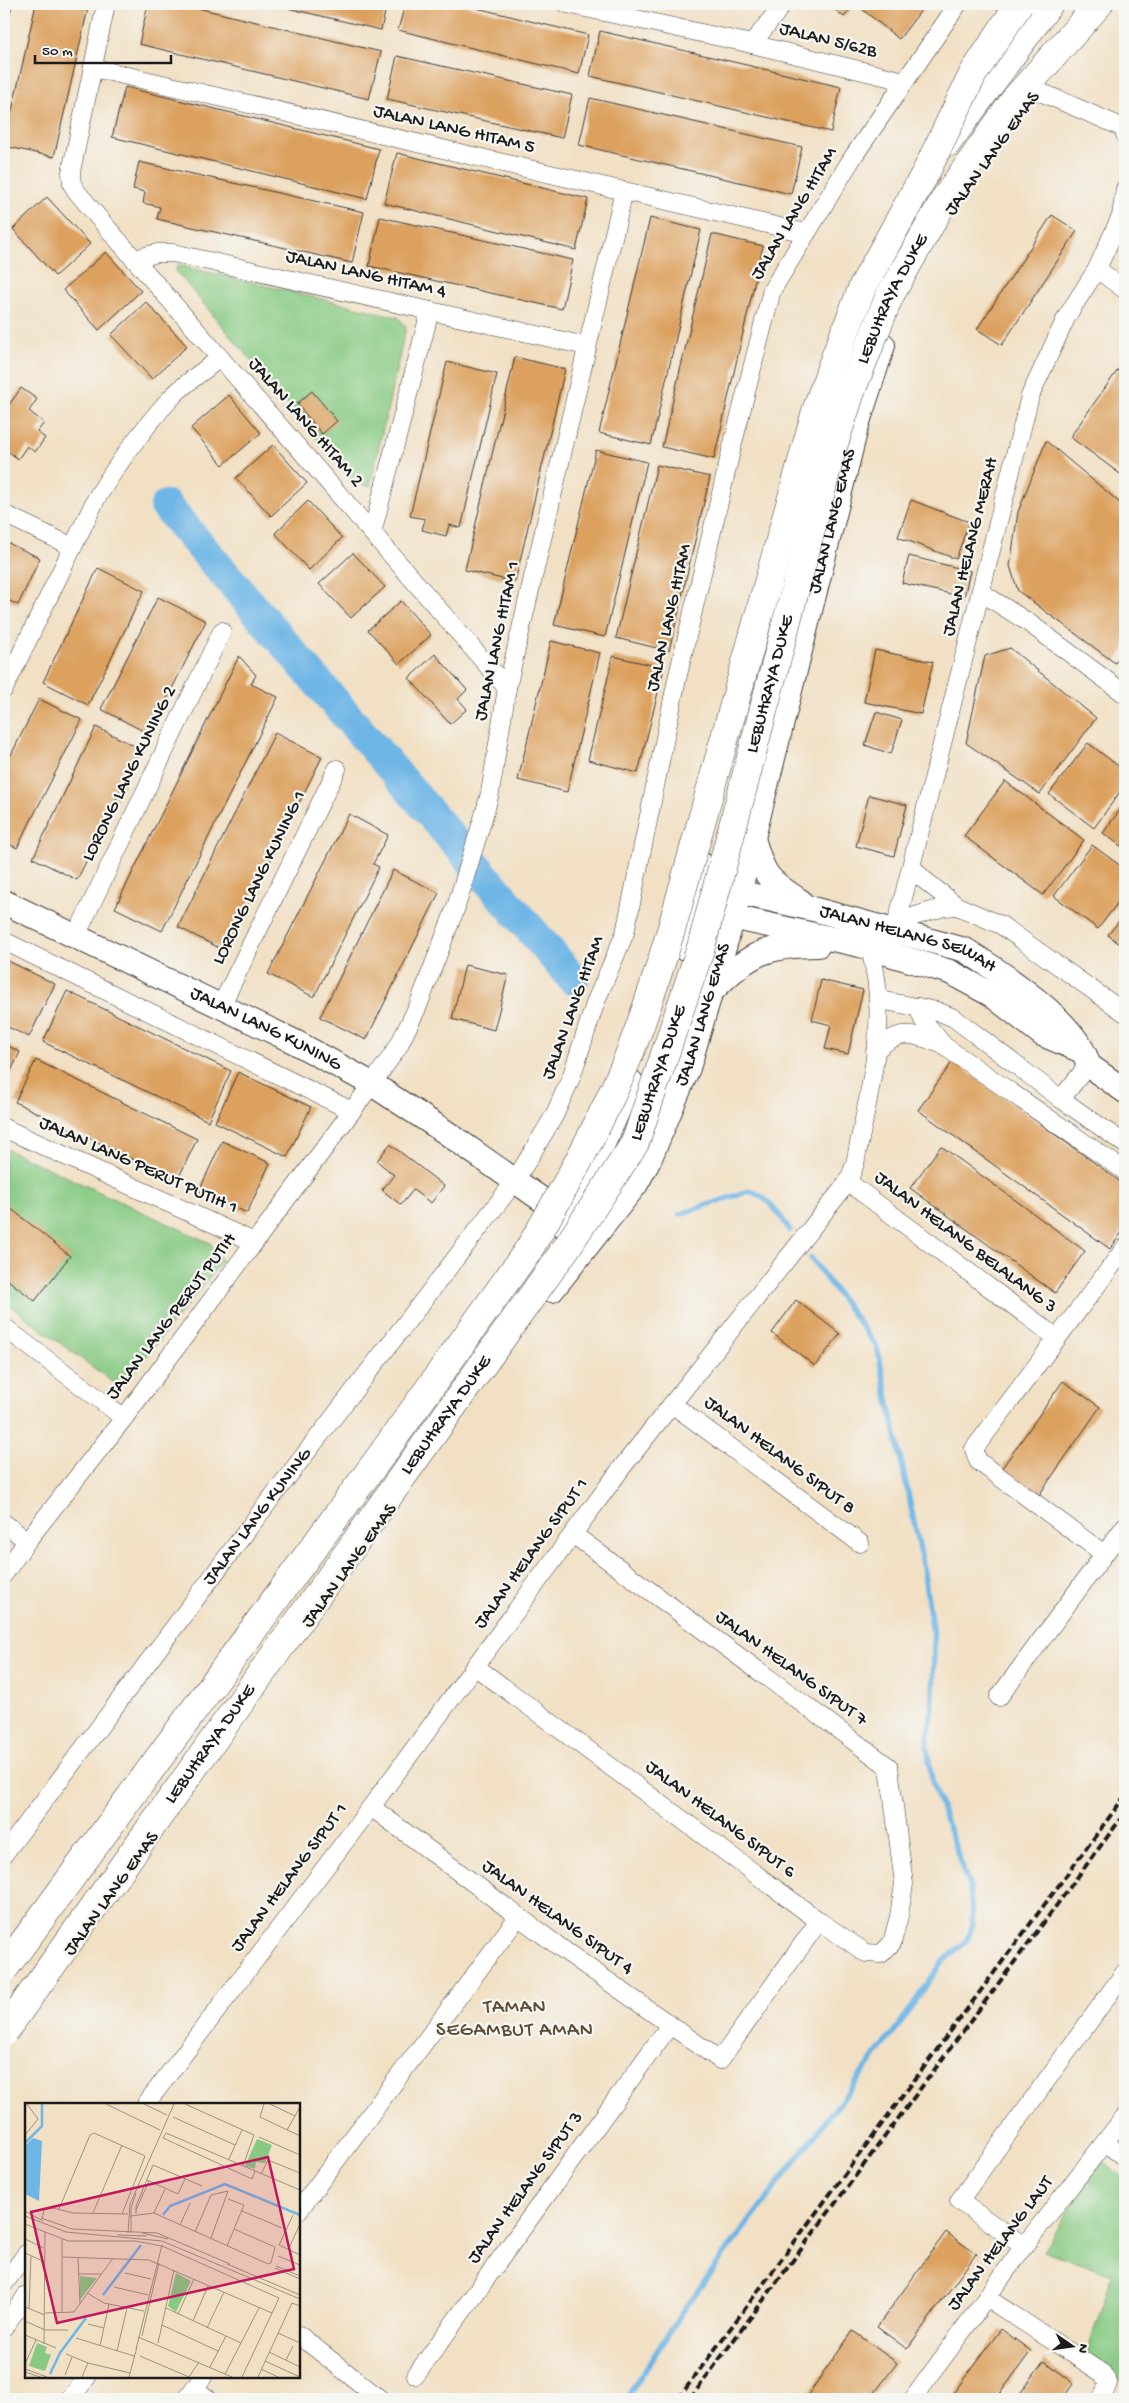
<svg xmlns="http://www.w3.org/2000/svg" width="1129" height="2403" font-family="'Gochi Hand',sans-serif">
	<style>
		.green { fill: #88ca83; stroke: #527350; fill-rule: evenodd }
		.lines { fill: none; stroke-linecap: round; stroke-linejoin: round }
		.stream { stroke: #6eb6e6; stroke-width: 5.5 }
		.river { stroke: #6eb6e6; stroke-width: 32 }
		.building { fill: #dca15e }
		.street-casing { stroke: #3c3935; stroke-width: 19 }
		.secondary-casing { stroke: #3c3935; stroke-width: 26 }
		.highway-casing { stroke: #3c3935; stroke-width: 29 }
		.street { stroke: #fff; stroke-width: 18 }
		.secondary { stroke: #fff; stroke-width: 24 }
		.highway { stroke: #fff; stroke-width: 28 }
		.rail { stroke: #1c1c1c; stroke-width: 4; stroke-dasharray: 8 4; stroke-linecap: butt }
		.highway-bridge-casing { stroke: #3c3935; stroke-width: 29; stroke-linecap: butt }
		.highway-bridge { stroke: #fff; stroke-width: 28 }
		.labels { text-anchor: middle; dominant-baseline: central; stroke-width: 4.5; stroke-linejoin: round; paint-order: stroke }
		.street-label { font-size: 19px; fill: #1c1c1c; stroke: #f6f6f2 }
		.neighbourhood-label { font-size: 20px; letter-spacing: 1px; fill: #5f4b33; stroke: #f6f6f2 }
		.inset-river { fill: none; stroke: #6eb6e6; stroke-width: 2.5 }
		.inset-road { fill: none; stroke: #9c9281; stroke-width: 1 }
		.view { fill: #c2185b; fill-opacity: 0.15; stroke: #c2185b; stroke-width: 2.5 }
		.inset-edge { fill: none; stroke: #1c1c1c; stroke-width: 2.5 }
	</style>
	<rect width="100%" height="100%" fill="#f6f6f2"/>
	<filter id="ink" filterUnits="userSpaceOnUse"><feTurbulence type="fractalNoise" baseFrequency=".02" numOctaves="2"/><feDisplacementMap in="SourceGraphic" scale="10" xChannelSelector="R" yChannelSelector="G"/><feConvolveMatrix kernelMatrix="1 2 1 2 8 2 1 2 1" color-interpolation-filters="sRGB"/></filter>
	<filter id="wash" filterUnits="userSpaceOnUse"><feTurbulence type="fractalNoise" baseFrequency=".0096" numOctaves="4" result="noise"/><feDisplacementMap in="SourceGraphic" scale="20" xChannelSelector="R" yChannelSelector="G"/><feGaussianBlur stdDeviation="1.12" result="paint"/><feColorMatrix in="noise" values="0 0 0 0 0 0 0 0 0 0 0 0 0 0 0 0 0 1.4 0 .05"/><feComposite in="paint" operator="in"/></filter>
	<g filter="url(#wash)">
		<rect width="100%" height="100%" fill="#f1e0c4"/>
		<!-- green -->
		<g class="green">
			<path d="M177,265L398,317L406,327L370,486L353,482L176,271ZM311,391H312L322,434L297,404Z"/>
			<polygon points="4,1148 210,1243 222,1261 126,1382 114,1383 4,1301"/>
			<polygon points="1101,2160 1125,2179 1125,2384 1086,2356 1112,2275 1043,2250"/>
		</g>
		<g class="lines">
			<!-- stream -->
			<g class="stream">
				<path d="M680,1214L749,1191C769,1196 779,1215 790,1230"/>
				<polyline points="626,2399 683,2311 723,2256 899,2025 943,1961 966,1942 973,1925 970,1889 932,1781 927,1746 933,1697 934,1642 922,1559 877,1347 811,1258"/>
			</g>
			<!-- river -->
			<polyline class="river" points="166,506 573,979"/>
		</g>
		<g id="blocks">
			<!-- building -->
			<g class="building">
				<polygon points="4,4 12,4 5,38 4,38"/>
				<polygon points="36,4 89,4 54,157 4,146"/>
				<polygon points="148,4 181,4 381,52 369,99 139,44"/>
				<polygon points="270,4 387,4 381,30"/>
				<polygon points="405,4 460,4 588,35 579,74 398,30"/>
				<polygon points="828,4 855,4 844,17"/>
				<polygon points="866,4 926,4 899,39 862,9"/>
				<polygon points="600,31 841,87 831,132 590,76"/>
				<polygon points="397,56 572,95 562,138 387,99"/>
				<polygon points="125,87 379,149 367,199 112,137"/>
				<polygon points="590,98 802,147 791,194 579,145"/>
				<polygon points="397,153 588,199 576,250 384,203"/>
				<polygon points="139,162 364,212 352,263 157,219 160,207 143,203 145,192 133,189"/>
				<polygon points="47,197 90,244 55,276 13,229"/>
				<polygon points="1052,215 1077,231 1002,345 977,329"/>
				<polygon points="380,217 573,260 562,309 369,266"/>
				<polygon points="650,218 701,230 651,445 599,433"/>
				<polygon points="712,234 763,246 714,459 662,447"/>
				<polygon points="106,252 141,291 99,330 63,290"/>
				<polygon points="146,302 187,346 152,379 111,335"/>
				<polygon points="515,357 565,369 515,582 465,570"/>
				<polygon points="1125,360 1125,474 1123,476 1070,437"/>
				<polygon points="447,362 497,374 461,528 449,525 446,536 422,530 425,519 410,516"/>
				<polygon points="21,388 37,399 29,411 44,423 37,432 45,438 35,452 27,446 18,459 4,448 4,412"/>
				<polygon points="312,391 337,421 322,434 297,404"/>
				<polygon points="229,395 261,433 223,465 191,428"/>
				<polygon points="1046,441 1125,507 1125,648 1115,663 1018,591 1010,566 1018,512"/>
				<polygon points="273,445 307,483 271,516 236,478"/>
				<polygon points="596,450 647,462 605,637 554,625"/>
				<polygon points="657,465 710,477 669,651 616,638"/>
				<polygon points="911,500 969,522 956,559 898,537"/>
				<polygon points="308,501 342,538 309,570 275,533"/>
				<polygon points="4,541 40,558 18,605 4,598"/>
				<polygon points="353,553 385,587 351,618 319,584"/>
				<polygon points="909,556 970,571 964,597 902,583"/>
				<polygon points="98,568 144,591 88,705 43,682"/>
				<polygon points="158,597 206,621 149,734 101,709"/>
				<polygon points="401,601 431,635 399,664 368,630"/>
				<polygon points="551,641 600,653 567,792 518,780"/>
				<polygon points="1010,648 1096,718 1040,794 966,743 985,656"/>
				<polygon points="875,650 933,662 921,714 864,702"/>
				<polygon points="435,654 467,690 458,699 467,709 450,724 409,678"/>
				<polygon points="239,656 256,675 251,684 278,697 162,931 115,908"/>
				<polygon points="613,656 664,668 638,773 588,760"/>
				<polygon points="39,699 82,720 17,848 7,843 4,850 4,769"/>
				<polygon points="876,712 902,720 891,754 865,745"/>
				<polygon points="96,727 141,749 77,880 33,858"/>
				<polygon points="275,733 322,757 225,951 178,927"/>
				<polygon points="1088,743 1125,771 1125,785 1094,828 1049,794"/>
				<polygon points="1005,781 1084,840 1043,895 964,836"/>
				<polygon points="869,795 907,805 894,856 856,846"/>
				<polygon points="1125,803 1125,849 1103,833"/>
				<polygon points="349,814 388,835 373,864 379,867 314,997 268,974"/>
				<polygon points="1092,845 1125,869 1125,893 1098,929 1054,896"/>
				<polygon points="393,870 439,893 366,1040 320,1017"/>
				<polygon points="1125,913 1125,948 1108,935"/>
				<polygon points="4,959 55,984 29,1037 4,1025"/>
				<polygon points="465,965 508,975 494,1030 452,1019"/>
				<polygon points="821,980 863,990 848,1054 825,1049 831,1025 812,1020"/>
				<polygon points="67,991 231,1071 208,1121 43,1042"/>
				<polygon points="4,1044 20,1052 4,1086"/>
				<polygon points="36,1060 197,1139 177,1181 15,1102"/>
				<polygon points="953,1061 1125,1185 1125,1228 1110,1249 918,1110"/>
				<polygon points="238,1072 311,1107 287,1157 215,1122"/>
				<polygon points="222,1141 270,1163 247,1213 199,1191"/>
				<polygon points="390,1144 444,1186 431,1203 413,1190 401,1205 382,1190 394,1175 377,1161"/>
				<polygon points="941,1146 1085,1251 1055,1293 910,1188"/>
				<polygon points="4,1203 70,1256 35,1301 4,1277"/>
				<polygon points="796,1300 840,1334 815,1366 772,1333"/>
				<polygon points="1063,1381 1100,1407 1039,1495 1002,1468"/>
				<polygon points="946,2232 976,2254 907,2349 877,2327"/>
				<polygon points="1001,2329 1031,2351 996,2399 949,2399"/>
				<polygon points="853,2331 897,2363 870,2399 805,2399"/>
				<polygon points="1044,2361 1074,2383 1062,2399 1016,2399"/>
			</g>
		</g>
	</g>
	<g filter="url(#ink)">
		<use href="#blocks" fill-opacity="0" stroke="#3c3935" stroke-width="1"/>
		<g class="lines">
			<!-- street casing -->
			<g class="street-casing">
				<g id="street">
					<polyline points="106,4 71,172 72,184 77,192 103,223 507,688"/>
					<polyline points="567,4 752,44 904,81"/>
					<polyline points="752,44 783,4"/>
					<polyline points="93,68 806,233"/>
					<polyline points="1038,91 1124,128 1125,135"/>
					<polyline points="135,259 157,253 173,253 586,346"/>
					<polyline points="1097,269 1125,290"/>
					<polyline points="4,514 73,547"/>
					<polyline points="372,533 430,311"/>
					<polyline points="982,593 1029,623 1125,694"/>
					<path d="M4,689L96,499C118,463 143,428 172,397C186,382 205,370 220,358"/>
					<polyline points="912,867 923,879 957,906 1001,925 1125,1013"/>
					<polyline points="899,921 944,907 957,906"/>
					<polyline points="895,930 1030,396 1067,316 1097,269 1121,216 1125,189"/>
					<polyline points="76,936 222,631"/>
					<polyline points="4,941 352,1111"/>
					<polyline points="880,1000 937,1011 954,1018 1061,1099 1125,1144"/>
					<polyline points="221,1006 337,769"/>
					<polyline points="918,1007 923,1020 944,1046 1125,1171"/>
					<path d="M875,1051C900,1028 911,1033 941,1044"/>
					<polyline points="1061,1099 1088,1065"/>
					<polyline points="4,1128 254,1242"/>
					<polyline points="848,1182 1057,1338"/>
					<polyline points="4,1327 124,1418"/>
					<polyline points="672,1404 860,1543"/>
					<polyline points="4,1523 27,1541"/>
					<polyline points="1104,1554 978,1461 974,1449 1125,1248"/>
					<polyline points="4,1574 27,1541 124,1418 372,1084 398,1047 418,1006 456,907 484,815 490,793 507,688 624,191"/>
					<polyline points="476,1667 819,1921 866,1953 881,1954 892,1943 899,1916 904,1884 889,1767 574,1535"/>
					<polyline points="999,1697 1125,1526"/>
					<polyline points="371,1807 565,1951 720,2060 819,1921"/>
					<path id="s1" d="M4,1854L263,1509L515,1181L554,1116L571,1078L596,1001L625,933L677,679L732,447L772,290L853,157L958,4"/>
					<path d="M146,2104L371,1807L623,1466L848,1182L855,1164C868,1094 891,1020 870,950"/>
					<polyline points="1106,2143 1125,2158"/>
					<polyline points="299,2210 518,1917"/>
					<polyline points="1024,2246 959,2201 1125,1972"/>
					<polyline points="4,2284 26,2254"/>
					<polyline points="987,2298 1102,2373 1108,2383 1102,2399"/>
					<polyline points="4,2327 26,2296"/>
					<polyline points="299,2335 380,2399"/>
					<polyline points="416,2375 670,2025"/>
					<polyline points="194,2388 208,2399"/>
					<polyline points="70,2399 87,2377"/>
					<polyline points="186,2399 203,2377"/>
					<polyline points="913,2399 1024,2246 1125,2116"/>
				</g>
			</g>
			<!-- secondary casing -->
			<g class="secondary-casing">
				<g id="secondary">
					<path d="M753,838C763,875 767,880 800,901"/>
					<path id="s2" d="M724,889L813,909L965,950C999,971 1081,1025 1088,1065L1125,1091"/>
					<path id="s3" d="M4,902L295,1042L372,1084L444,1131L568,1218"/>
					<polyline points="718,914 860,945 950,972 992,995 1042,1034 1082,1051"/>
					<polyline points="679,947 692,908 701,864"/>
					<path d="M714,989C749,953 768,945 818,945"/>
					<polyline points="558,1223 597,1157 631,1082"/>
					<path id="s4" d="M552,1290L636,1184L649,1160L688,1068L733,917L856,428L883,345"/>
				</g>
			</g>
			<!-- highway casing -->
			<g class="highway-casing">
				<g id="highway">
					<polyline points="1016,98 1099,4"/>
					<polyline points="947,143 1049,4"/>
					<polyline points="385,1450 529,1249"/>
				</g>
			</g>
			<!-- street -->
			<use href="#street" class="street"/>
			<!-- secondary -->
			<use href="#secondary" class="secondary"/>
			<!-- highway -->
			<use href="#highway" class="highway"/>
			<!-- rail -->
			<g class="rail">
				<polyline points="678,2399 1125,1796"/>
				<polyline points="690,2399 1125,1813"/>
			</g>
			<!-- highway-bridge casing -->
			<g class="highway-bridge-casing">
				<g id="highway-bridge">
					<path d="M529,1249C564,1190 597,1130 624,1067C643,1022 658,974 672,927L816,411L832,365L863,286L926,172L973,74L1019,4"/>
					<polyline points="4,1969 385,1450"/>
					<path id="s5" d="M4,2032L565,1250L635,1143L701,947L832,450L852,389L890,295L946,197L1016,98"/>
				</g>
			</g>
			<!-- highway-bridge -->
			<use href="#highway-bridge" class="highway-bridge"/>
		</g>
	</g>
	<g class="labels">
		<!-- street labels -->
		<g class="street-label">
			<text transform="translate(828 41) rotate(14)">JALAN 5/62B</text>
			<text transform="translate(454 130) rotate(13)">JALAN LANG HITAM 5</text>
			<text transform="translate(993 154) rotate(-54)">JALAN LANG EMAS</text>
			<text transform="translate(795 214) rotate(-59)">JALAN LANG HITAM</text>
			<text transform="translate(366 275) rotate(13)">JALAN LANG HITAM 4</text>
			<text stroke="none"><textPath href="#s5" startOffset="1974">LEBUHRAYA DUKE</textPath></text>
			<text transform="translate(305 423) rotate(49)">JALAN LANG HITAM 2</text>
			<text stroke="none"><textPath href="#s4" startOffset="828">JALAN LANG EMAS</textPath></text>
			<text transform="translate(971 547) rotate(-76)">JALAN HELANG MERAH</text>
			<text transform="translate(670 618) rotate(-77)">JALAN LANG HITAM</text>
			<text transform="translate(498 641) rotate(-78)">JALAN LANG HITAM 1</text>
			<text stroke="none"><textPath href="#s5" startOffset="1569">LEBUHRAYA DUKE</textPath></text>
			<text transform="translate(130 774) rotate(-64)">LORONG LANG KUNING 2</text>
			<text transform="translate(260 878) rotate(-64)">LORONG LANG KUNING 1</text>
			<text stroke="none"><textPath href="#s2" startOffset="191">JALAN HELANG SEWAH</textPath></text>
			<text transform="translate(574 1008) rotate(-70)">JALAN LANG HITAM</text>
			<text stroke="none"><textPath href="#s4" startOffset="318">JALAN LANG EMAS</textPath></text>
			<text stroke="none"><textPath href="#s3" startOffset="291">JALAN LANG KUNING</textPath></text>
			<text stroke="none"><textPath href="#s5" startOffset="1164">LEBUHRAYA DUKE</textPath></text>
			<text transform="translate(138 1166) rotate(24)">JALAN LANG PERUT PUTIH 1</text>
			<text transform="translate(965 1243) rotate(37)">JALAN HELANG BELALANG 3</text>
			<text transform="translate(172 1317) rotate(-53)">JALAN LANG PERUT PUTIH</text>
			<text stroke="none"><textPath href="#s5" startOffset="759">LEBUHRAYA DUKE</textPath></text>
			<text transform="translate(779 1456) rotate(37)">JALAN HELANG SIPUT 8</text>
			<text stroke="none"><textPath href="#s1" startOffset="422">JALAN LANG KUNING</textPath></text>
			<text transform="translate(532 1554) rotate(-54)">JALAN HELANG SIPUT 1</text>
			<text transform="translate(350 1566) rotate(-54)">JALAN LANG EMAS</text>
			<text transform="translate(791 1669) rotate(36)">JALAN HELANG SIPUT 7</text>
			<text stroke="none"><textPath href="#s5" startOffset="354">LEBUHRAYA DUKE</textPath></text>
			<text transform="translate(720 1820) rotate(37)">JALAN HELANG SIPUT 6</text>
			<text transform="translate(290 1878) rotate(-53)">JALAN HELANG SIPUT 1</text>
			<text transform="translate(112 1894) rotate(-54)">JALAN LANG EMAS</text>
			<text transform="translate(557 1918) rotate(36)">JALAN HELANG SIPUT 4</text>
			<text transform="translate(526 2188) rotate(-54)">JALAN HELANG SIPUT 3</text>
			<text transform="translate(1001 2244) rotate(-53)">JALAN HELANG LAUT</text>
		</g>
		<!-- neighbourhood labels -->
		<g class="neighbourhood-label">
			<text x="515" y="2008">TAMAN<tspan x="515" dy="23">SEGAMBUT AMAN</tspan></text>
		</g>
	</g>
	<!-- overview -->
	<g transform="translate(25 2103)">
		<rect width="275" height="275" fill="#f1e0c4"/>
		<path d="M232,36L247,42L240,60L231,59L230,66L220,63ZM151,170L166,178L151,209L143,203ZM55,173L72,175L55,197ZM12,240L22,244L20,250L26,252L20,268L4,263Z" fill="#88ca83"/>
		<path d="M8,35L17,38L14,98L0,91V43Z" fill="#6eb6e6"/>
		<path class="inset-river" d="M0,40L17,23V1M138,112L145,103L200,81L275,112M78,192L116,142M25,271L35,250L61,215"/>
		<path class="inset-road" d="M81,1L135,27M119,1L142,12M160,1L229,32L218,63M239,1L235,14L275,33M245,1L270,13M148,14L210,42M262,27L275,4M0,32L13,16L2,1M234,34L275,52M204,56L217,27M230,68L227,76L138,35L141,30L275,87M236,71L243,57L275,70M122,77L153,91L160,76M34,106L65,32L69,30L120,53L97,111M111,107L124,78M0,108L18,118M217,108L257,125M68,110L97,42M129,110L140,86M111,111V103L128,62L177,83M268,112L254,142L275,152M0,113L41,129L137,138L275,196M106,113L129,110L243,161L246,160L250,144L209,126M16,115L47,126L132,130L205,161M17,116L19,107L28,105L48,110L103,111M0,121L43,138H110L137,143L254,195L247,210M155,122L165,100M170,129L186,92L203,88L186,135M103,130L105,101L149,1M106,130V105L111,90M117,130L143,136M92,132L122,133M0,136L19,145M202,143L219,102L203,96M263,147L275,121M0,150L20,159M253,153L275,162M37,154L124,157L247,210L217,274M53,155L55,201M202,161L275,192M251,163L275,173M250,165L275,176M100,170L126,176M53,171H76M89,184L123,192M62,190L79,200L119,208M0,204L20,212M141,205L216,240M4,206L6,153M20,210L49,209L88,155M37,210V136M153,211L169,176M0,218L20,227H43M168,218L183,183M63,221L79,225M137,222L193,248M182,225L199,189M253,230L275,240M0,232L31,245M117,233L134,160M113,234L207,274M51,235L109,253M133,240L149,167M19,241L20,129M75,243L84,201M111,246L137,142M92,248L102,205M244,249L275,264M41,251L63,260L105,270M115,253L164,274M261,257L268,243M240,258L275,274M0,261L11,237M185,264L201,233M0,266L22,274M236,266L253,274M0,269L15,274M200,271L234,205M40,272L47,254M57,274L63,260M104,274L112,244M164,274L174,259M233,274L267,200L275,203"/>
		<path class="view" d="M243,54L269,166L32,220L6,109Z"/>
		<rect width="275" height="275" class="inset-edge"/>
	</g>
	<!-- margin -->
	<rect width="1129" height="2403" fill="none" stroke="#f6f6f2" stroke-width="20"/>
	<!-- north arrow -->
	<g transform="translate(1072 2346) rotate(103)" stroke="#f6f6f2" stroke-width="4" paint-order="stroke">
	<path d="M0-4L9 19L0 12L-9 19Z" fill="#1c1c1c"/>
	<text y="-8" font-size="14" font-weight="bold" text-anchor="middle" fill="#1c1c1c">N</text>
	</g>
	<!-- scale -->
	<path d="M35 55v8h136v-8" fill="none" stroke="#1c1c1c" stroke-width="2.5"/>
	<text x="42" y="55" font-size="15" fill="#1c1c1c" stroke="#f6f6f2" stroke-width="4" paint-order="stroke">50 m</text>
</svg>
